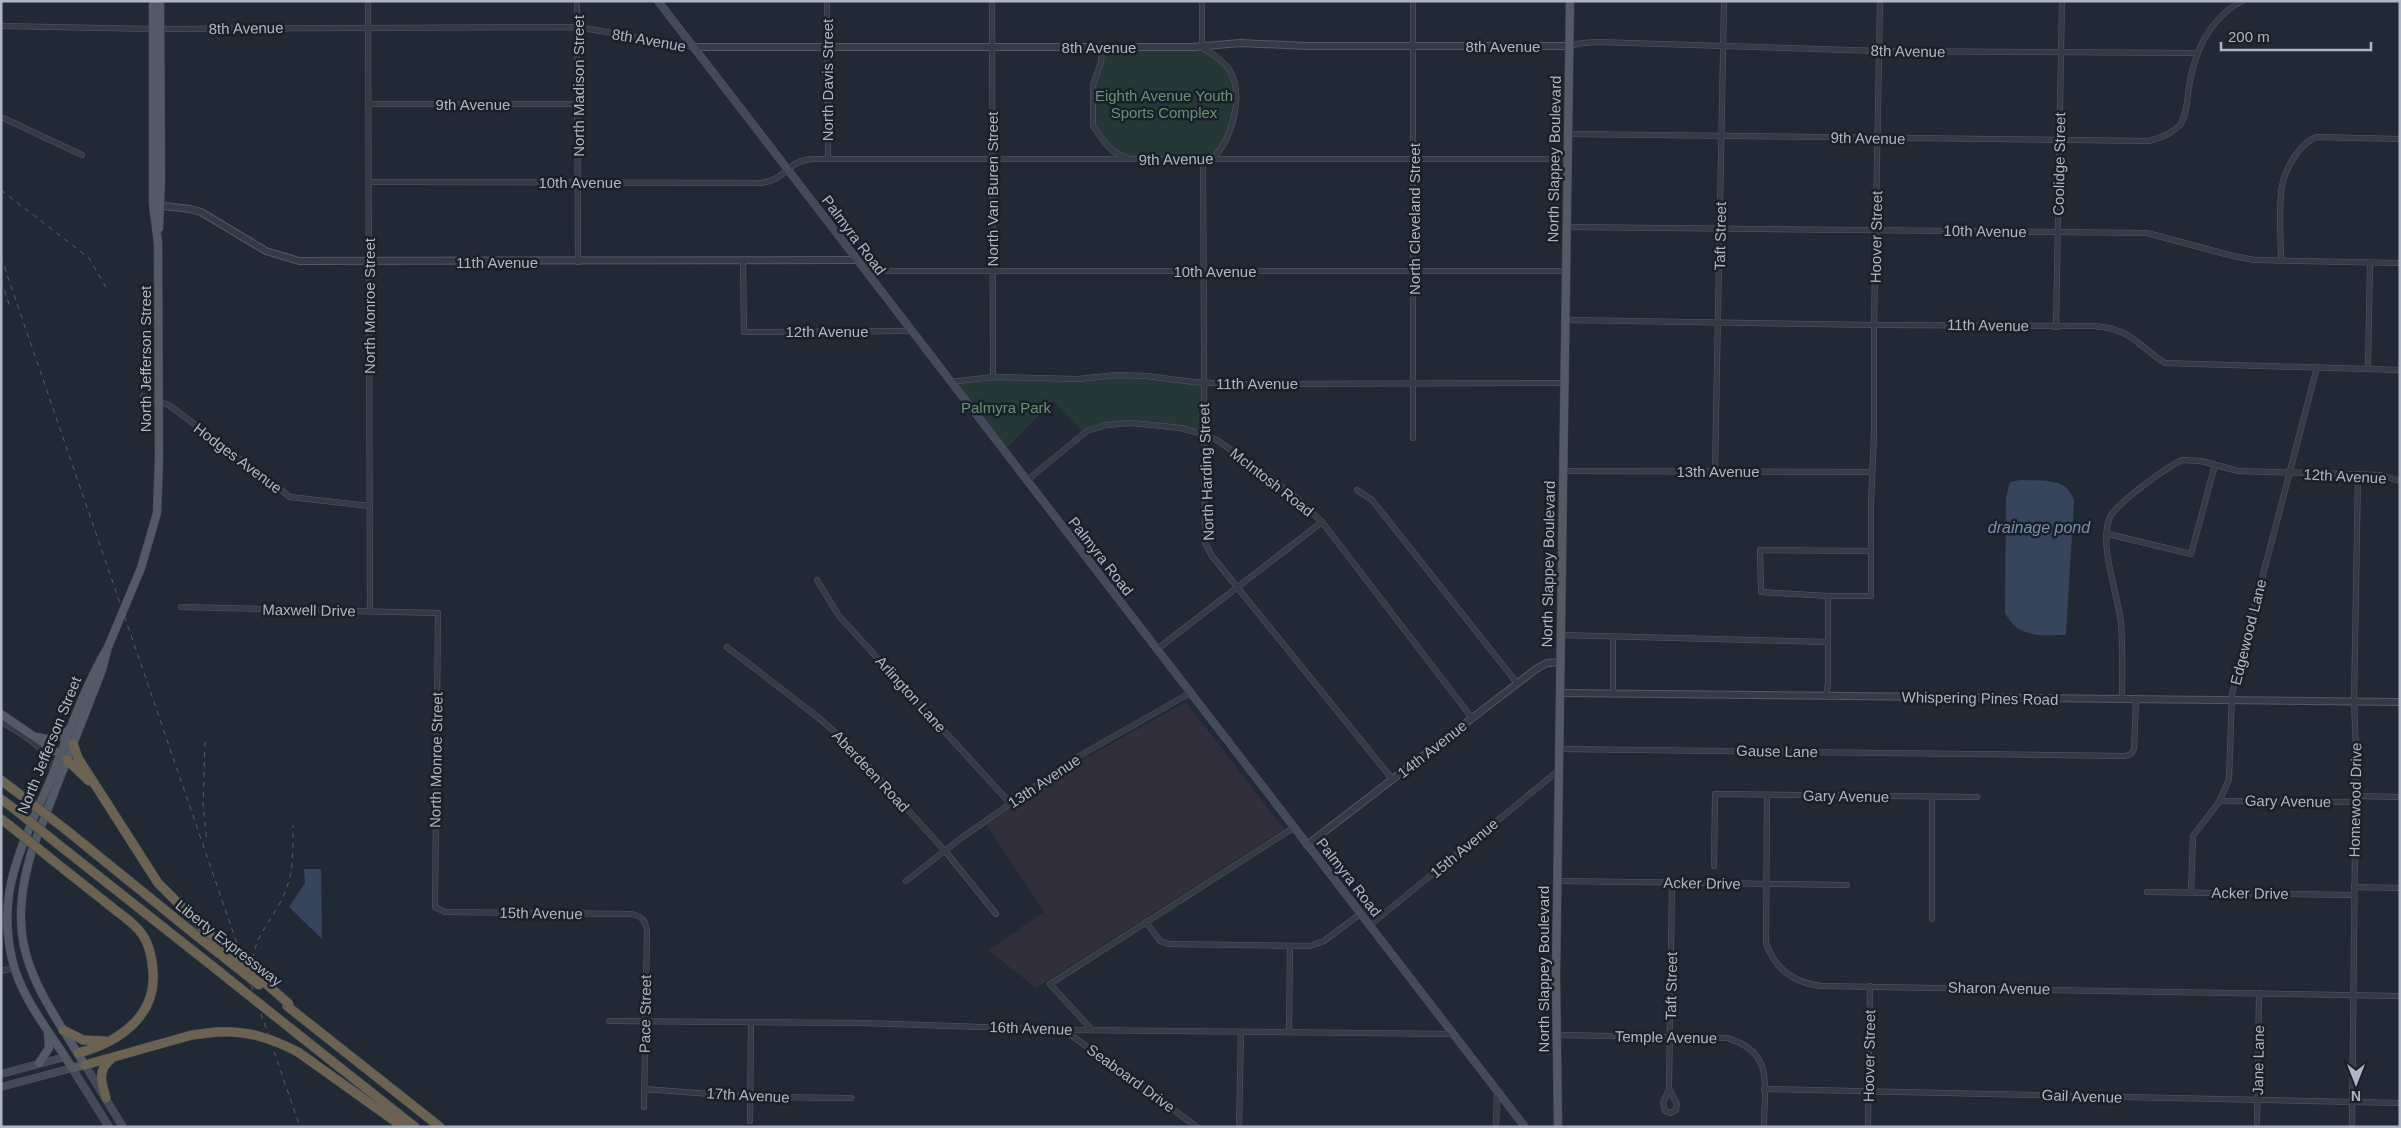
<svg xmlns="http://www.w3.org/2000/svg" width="2401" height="1128" font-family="Arial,sans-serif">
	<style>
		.medical { fill: #312f3b }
		.green { fill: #263738 }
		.water { fill: #36445c }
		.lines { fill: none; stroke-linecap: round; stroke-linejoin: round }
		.minor-casing { stroke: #525964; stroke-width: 6 }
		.tertiary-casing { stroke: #525964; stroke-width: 8 }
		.secondary-casing { stroke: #525964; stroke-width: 8 }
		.primary-casing { stroke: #3e4450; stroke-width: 9 }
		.motorway-casing { stroke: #3f4650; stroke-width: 10 }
		.minor { stroke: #343b46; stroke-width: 5 }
		.tertiary { stroke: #343b46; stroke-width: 6 }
		.secondary { stroke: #434a59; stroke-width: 7 }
		.primary { stroke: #525a66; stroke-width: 8 }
		.motorway { stroke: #6b6252; stroke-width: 9 }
		.rail { stroke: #575f6d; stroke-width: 1; stroke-dasharray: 5 5; stroke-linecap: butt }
		.primary-bridge-casing { stroke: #3e4450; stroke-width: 9; stroke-linecap: butt }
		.motorway-bridge-casing { stroke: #3f4650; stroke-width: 10; stroke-linecap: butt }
		.primary-bridge { stroke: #525a66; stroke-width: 8 }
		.motorway-bridge { stroke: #6b6252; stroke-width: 9 }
		.labels { text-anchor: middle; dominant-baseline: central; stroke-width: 5; stroke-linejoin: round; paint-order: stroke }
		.street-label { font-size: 15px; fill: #afb6c3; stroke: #1a202a }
		.park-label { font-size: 15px; fill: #689173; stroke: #1a202a }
		.water-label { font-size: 16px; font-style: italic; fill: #798caa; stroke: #1a202a }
	</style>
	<rect width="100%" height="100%" fill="#212935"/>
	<!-- medical -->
	<polygon class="medical" points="1186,702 1284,829 1036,988 988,950 1044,912 986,825 1073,765"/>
	<!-- green -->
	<g class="green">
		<polygon points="1102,47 1202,48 1224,63 1234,80 1235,105 1229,132 1212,159 1130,159 1115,152 1094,126 1095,79"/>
		<polygon points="1139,376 1202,384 1204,433 1132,422 1083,432 1053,401 1004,451 951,383 986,378"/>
	</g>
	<!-- water -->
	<g class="water">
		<path d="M2020,480C2042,481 2068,477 2074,501L2066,635C2042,635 2018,639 2005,613L2006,497L2010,482Z"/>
		<polygon points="304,869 321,869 322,939 289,907 305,883"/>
	</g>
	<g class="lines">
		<!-- minor casing -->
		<g class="minor-casing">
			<g id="minor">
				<polyline points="368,1 370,611"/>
				<polyline points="577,1 578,262"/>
				<polyline points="827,1 828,159"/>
				<polyline points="992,1 993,377"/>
				<path d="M1202,1V47C1212,54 1222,59 1229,69C1245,94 1232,140 1212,159"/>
				<polyline points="1413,1 1413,438"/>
				<polyline points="1,26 154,29 577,27 694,47"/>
				<polyline points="1569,46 1582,43 1598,42 1879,51 2197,53"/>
				<polyline points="1102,47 1101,62 1093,85 1093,126 1105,143 1114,152 1127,158"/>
				<polyline points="369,104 578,104"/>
				<polyline points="1,117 82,155"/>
				<path d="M1568,134L2149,141C2160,138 2172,134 2180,125C2187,115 2187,99 2189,87C2194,53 2209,18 2242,1"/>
				<polyline points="1203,159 1205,543 1212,556 1393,780"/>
				<path d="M369,182L761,183C787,180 786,161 812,159H1568"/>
				<polyline points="1567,227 2147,233 2233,256 2255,260 2400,263"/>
				<path d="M2281,260C2281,236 2278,210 2282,186C2285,169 2300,142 2317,137L2400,139"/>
				<polyline points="743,261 744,332 911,331"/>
				<polyline points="865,271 1566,271"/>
				<path d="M1566,320L1874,325L2092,326C2132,328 2135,344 2165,363L2400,370"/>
				<polyline points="2056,327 2062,1"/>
				<polyline points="2368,367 2370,263"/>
				<polyline points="950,382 993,377 1078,379 1117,375 1147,376 1193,382 1231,384 1565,383"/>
				<polyline points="143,396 169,405 290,497 370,506"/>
				<polyline points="1563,471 1872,472"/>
				<polyline points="1715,471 1724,1"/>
				<polyline points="1026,481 1087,431 1107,425 1131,423 1181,428 1202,434 1217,440 1292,494 1322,522 1472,718"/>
				<polyline points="1357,490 1372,500 1517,683"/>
				<polyline points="2108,534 2191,554 2215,465"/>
				<polyline points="1871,551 1760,550 1761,592 1828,596 1871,596 1871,503 1874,433 1874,325 1880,1"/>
				<polyline points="817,580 839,616 1010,803"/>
				<path d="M181,607L438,613L435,907L445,912L632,914C642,917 645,920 647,930L644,1107"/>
				<polyline points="1561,635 1828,642"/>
				<polyline points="727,647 819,718 850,746 946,852 996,914"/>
				<polyline points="1156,650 1322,522"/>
				<polyline points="1613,694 1613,637"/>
				<polyline points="1826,697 1828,683 1828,596"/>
				<path d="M2122,699C2122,674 2123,648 2121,623C2118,594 2098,544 2110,517C2117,503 2167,467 2182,460L2201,461L2238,471L2380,475L2400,481"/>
				<path d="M1,721C22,735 47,746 53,771"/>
				<polyline points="1559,749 2126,756 2131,754 2134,749 2136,700"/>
				<path d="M1767,795L1766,943C1775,970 1794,983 1822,986L2400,996"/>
				<polyline points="2355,796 2400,797"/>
				<polyline points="2220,801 2355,802"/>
				<polyline points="1714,866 1715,794 1977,797"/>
				<polyline points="906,881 960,839 1074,759 1190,693"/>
				<polyline points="1557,881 1847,885"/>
				<polyline points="2354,887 2400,888"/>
				<polyline points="2147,892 2354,895"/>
				<polyline points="2191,892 2193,836 2219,802 2229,779 2232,694 2317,367"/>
				<polyline points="1932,919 1932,797"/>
				<polyline points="1146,922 1160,941 1168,944 1310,946 1324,941 1360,914"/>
				<polyline points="1369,926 1559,770"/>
				<polyline points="1,971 14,968"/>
				<polyline points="609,1021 864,1023 1073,1030 1453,1034"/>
				<polyline points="1064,1030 1197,1127"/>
				<polyline points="1092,1030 1050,984 1293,828"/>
				<polyline points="1289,1032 1290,946"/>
				<path d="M1556,1035L1727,1038C1775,1052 1764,1085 1764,1127"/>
				<polyline points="644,1089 750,1097 851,1098"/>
				<polyline points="1669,1089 1677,1104 1676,1110 1670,1113 1665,1111 1663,1103 1669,1089 1672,883"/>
				<polyline points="1764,1089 2400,1103"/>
				<polyline points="750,1121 751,1024"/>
				<polyline points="1239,1127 1241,1032"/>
				<polyline points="1496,1127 1497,1091"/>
				<polyline points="1868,1127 1870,986"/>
				<polyline points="2257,1127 2259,993"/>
				<polyline points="2352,1127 2356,751 2354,702 2358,474"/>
			</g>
		</g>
		<!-- tertiary casing -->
		<g class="tertiary-casing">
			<g id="tertiary">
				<polyline points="694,47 1193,47 1240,43 1308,46 1569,46"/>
				<polyline points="155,205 190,209 201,212 266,251 299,261 855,260"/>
				<polyline points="1560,693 2400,702"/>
				<polyline points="1307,845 1536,669 1547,663 1561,662"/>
			</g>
		</g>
		<!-- secondary casing -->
		<g class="secondary-casing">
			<g id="secondary">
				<polyline points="658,1 1525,1127"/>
				<polyline points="85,1065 123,1127"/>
				<polyline points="1,1074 65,1057"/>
				<polyline points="1,1087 72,1068 109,1127"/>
			</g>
		</g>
		<!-- primary casing -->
		<g class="primary-casing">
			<g id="primary">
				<polyline points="153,1 153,204 158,243"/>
				<polyline points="159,228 161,180 160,1"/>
				<path d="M108,647L102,670L33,847C2,946 35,984 85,1065L72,1068C51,1033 21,999 12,959C7,937 6,916 9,894C15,854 36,814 52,776C69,733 84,687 108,647Z"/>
				<polyline points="1,714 64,757"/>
				<path d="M38,737C50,741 60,740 68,730"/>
				<polyline points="39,1063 49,1048 48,1034"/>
				<polyline points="1558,1127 1556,976 1570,1"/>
			</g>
		</g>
		<!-- motorway casing -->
		<g class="motorway-casing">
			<g id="motorway">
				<polyline points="73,744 78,758 158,883 203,928"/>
				<polyline points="67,760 89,781"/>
				<polyline points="1,780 22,796"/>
				<polyline points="1,799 17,811"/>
				<polyline points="1,819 9,825"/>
				<polyline points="65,829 197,936"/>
				<polyline points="59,845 211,965"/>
				<path d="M50,858C71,875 93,892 114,909C123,916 135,924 142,934C150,945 152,958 153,971C157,1017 117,1043 78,1053"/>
				<polyline points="287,1006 440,1127"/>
				<polyline points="63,1030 83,1040 105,1041"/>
				<polyline points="295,1032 415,1127"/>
				<polyline points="298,1052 403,1127"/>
				<polyline points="85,1065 192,1035 216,1032"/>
				<path d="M106,1098C101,1082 97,1070 112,1058"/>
			</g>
		</g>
		<!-- minor -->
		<use href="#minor" class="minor"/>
		<!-- tertiary -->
		<use href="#tertiary" class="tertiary"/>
		<!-- secondary -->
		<use href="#secondary" class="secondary"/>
		<!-- primary -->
		<use href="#primary" class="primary"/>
		<!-- motorway -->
		<use href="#motorway" class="motorway"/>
		<!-- rail -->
		<g class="rail">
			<polyline points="1,190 89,258 107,289"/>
			<polyline points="1,257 300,1127"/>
			<polyline points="1,281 10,307"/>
			<polyline points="205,742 203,806 207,842"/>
			<path d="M252,979C249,934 275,922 287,887C294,867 293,846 293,825"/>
		</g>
		<!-- primary-bridge casing -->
		<g class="primary-bridge-casing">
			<polyline id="primary-bridge" points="108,647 141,568 157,513 159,458 158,243"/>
		</g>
		<!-- motorway-bridge casing -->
		<g class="motorway-bridge-casing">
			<g id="motorway-bridge">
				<polyline points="22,796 65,829"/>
				<polyline points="17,811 59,845"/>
				<polyline points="9,825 50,858"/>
				<polyline points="203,928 289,1004"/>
				<polyline points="197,936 259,985"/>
				<polyline points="211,965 295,1032"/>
				<path d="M216,1032C246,1030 271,1038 298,1052"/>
			</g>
		</g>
		<!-- primary-bridge -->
		<use href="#primary-bridge" class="primary-bridge"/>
		<!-- motorway-bridge -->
		<use href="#motorway-bridge" class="motorway-bridge"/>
	</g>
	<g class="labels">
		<!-- street labels -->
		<g class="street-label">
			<text transform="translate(246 28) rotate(-1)">8th Avenue</text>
			<text transform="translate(649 40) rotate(10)">8th Avenue</text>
			<text x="1503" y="46">8th Avenue</text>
			<text x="1099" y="47">8th Avenue</text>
			<text transform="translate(1908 51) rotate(1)">8th Avenue</text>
			<text transform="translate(827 80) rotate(-90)">North Davis Street</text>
			<text transform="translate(578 86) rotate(-90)">North Madison Street</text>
			<text x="473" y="104">9th Avenue</text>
			<text transform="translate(1868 138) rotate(1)">9th Avenue</text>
			<text transform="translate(1176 159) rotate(-1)">9th Avenue</text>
			<text transform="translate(1554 159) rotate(-89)">North Slappey Boulevard</text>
			<text transform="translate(2059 164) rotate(-89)">Coolidge Street</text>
			<text x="580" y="182">10th Avenue</text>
			<text transform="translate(992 189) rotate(-90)">North Van Buren Street</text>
			<text transform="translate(1414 219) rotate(-90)">North Cleveland Street</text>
			<text transform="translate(1985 231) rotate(1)">10th Avenue</text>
			<text transform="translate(854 235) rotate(53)">Palmyra Road</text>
			<text transform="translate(1720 236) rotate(-89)">Taft Street</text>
			<text transform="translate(1876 237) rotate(-89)">Hoover Street</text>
			<text x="497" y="262">11th Avenue</text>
			<text x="1215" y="271">10th Avenue</text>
			<text transform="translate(369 306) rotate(-90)">North Monroe Street</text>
			<text transform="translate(1988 325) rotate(1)">11th Avenue</text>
			<text x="827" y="331">12th Avenue</text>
			<text transform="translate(145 359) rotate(-90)">North Jefferson Street</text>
			<text x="1257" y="383">11th Avenue</text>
			<text transform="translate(238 458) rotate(37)">Hodges Avenue</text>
			<text x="1718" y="471">13th Avenue</text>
			<text transform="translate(1206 472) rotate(-92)">North Harding Street</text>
			<text transform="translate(2345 476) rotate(3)">12th Avenue</text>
			<text transform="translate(1272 482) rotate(38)">McIntosh Road</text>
			<text transform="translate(1101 556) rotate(52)">Palmyra Road</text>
			<text transform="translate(1548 564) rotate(-89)">North Slappey Boulevard</text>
			<text transform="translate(309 610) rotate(1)">Maxwell Drive</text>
			<text transform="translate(2248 632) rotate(-76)">Edgewood Lane</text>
			<text transform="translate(911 694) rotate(48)">Arlington Lane</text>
			<text transform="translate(1980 698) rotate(1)">Whispering Pines Road</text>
			<text transform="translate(49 745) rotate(-68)">North Jefferson Street</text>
			<text transform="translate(1432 749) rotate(-38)">14th Avenue</text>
			<text transform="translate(1777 751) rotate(1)">Gause Lane</text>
			<text transform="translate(436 760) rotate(-89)">North Monroe Street</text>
			<text transform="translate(871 771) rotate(47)">Aberdeen Road</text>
			<text transform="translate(1044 781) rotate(-34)">13th Avenue</text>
			<text transform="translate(1846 796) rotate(1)">Gary Avenue</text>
			<text transform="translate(2355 800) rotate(-89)">Homewood Drive</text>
			<text transform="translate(2288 801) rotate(1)">Gary Avenue</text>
			<text transform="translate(1464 848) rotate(-40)">15th Avenue</text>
			<text transform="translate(1349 877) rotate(52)">Palmyra Road</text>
			<text transform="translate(1702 883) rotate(1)">Acker Drive</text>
			<text transform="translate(2250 893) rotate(1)">Acker Drive</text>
			<text transform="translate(541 913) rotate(1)">15th Avenue</text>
			<text transform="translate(229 943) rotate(38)">Liberty Expressway</text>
			<text transform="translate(1543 969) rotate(-90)">North Slappey Boulevard</text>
			<text transform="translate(1671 986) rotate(-89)">Taft Street</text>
			<text transform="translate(1999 988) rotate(1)">Sharon Avenue</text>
			<text transform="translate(645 1014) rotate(-89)">Pace Street</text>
			<text transform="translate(1031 1028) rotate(2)">16th Avenue</text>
			<text transform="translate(1666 1037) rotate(1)">Temple Avenue</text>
			<text transform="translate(1869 1056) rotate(-89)">Hoover Street</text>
			<text transform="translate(2258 1060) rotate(-89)">Jane Lane</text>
			<text transform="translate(1131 1078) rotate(36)">Seaboard Drive</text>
			<text transform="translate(748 1095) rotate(3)">17th Avenue</text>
			<text transform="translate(2082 1096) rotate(2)">Gail Avenue</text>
		</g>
		<!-- park labels -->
		<g class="park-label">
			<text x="1164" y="95">Eighth Avenue Youth<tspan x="1164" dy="17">Sports Complex</tspan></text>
			<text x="1006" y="407">Palmyra Park</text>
		</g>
		<!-- water labels -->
		<g class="water-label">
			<text x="2039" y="527">drainage pond</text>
		</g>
	</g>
	<!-- border -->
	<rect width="2401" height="1128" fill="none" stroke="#afb6c3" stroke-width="5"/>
	<!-- north arrow -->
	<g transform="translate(2356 1083) rotate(180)" stroke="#1a202a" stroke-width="4" paint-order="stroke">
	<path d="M0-4L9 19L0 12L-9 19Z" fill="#afb6c3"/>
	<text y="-8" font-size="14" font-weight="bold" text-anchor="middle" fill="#afb6c3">N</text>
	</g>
	<!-- scale -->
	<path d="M2221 42v8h150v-8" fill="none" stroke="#afb6c3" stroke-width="2.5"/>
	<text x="2228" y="42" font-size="15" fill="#afb6c3" stroke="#1a202a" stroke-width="4" paint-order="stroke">200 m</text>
</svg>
